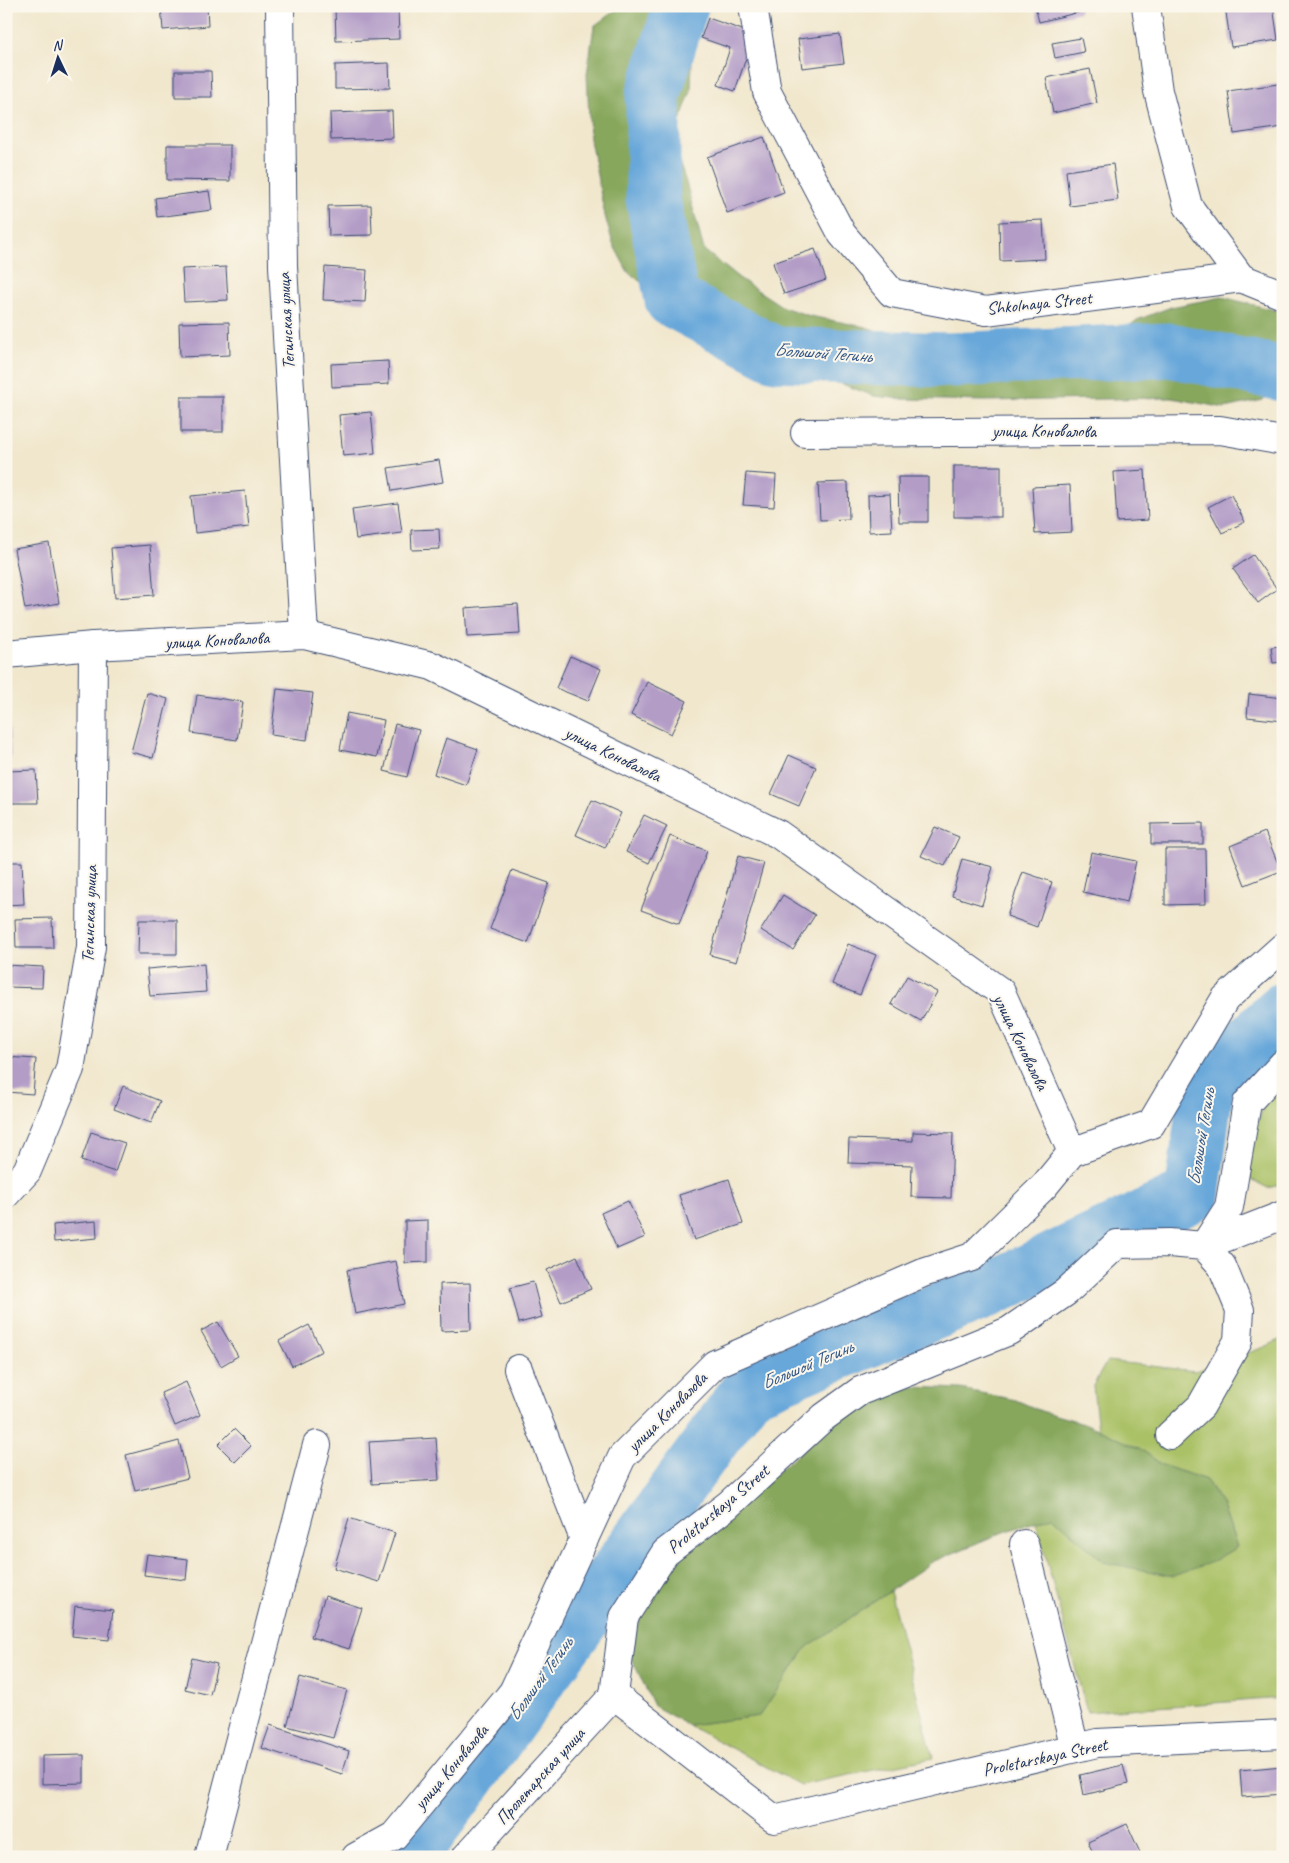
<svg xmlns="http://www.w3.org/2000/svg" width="1289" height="1863" font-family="Caveat,sans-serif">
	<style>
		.green { fill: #aac166; stroke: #627862 }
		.forest { fill: #87a75b; stroke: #516b5c }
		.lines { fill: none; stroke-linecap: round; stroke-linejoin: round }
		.river { stroke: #67a7da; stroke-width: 55 }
		.building { fill: #b39dc7 }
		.street-casing { stroke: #3b4b6f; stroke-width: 30 }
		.street { stroke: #fff; stroke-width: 28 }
		.labels { text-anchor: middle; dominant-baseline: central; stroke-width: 4; stroke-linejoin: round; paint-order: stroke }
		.street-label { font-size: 18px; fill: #1b2f5e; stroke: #fbf7ec }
		.water-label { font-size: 19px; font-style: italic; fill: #365989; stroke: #fbf7ec }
	</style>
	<rect width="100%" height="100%" fill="#fbf7ec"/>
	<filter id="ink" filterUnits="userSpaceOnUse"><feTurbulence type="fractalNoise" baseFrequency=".02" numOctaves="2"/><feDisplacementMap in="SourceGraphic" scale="10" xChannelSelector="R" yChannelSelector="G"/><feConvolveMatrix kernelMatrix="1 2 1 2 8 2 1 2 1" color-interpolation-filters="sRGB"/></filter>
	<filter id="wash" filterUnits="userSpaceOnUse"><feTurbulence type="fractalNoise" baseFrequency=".0096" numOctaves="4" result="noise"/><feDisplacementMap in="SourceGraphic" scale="20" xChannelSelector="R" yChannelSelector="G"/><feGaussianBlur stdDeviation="1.12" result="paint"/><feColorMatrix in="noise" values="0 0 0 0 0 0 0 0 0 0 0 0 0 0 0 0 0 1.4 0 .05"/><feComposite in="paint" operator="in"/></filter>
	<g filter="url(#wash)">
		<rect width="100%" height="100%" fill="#f1e7cd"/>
		<!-- green -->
		<g class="green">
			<polygon points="1283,1084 1283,1184 1268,1188 1250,1179 1247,1163 1256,1127 1265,1102"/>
			<polygon points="1283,1338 1283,1698 1087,1712 1036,1521 1053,1516 1104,1562 1237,1547 1222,1504 1206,1480 1162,1465 1139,1448 1098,1430 1093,1386 1107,1361 1195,1371 1265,1347"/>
			<polygon points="890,1591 933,1758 800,1785 688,1725 759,1716 807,1647"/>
		</g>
		<!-- forest -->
		<g class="forest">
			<polygon points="621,6 661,6 693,28 691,91 672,142 686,182 704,250 739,278 783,307 810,316 866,327 910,342 936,370 1022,381 1076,368 1137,320 1171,307 1222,297 1283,312 1283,376 1263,400 1225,408 1172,398 984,401 902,399 874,396 842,384 740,363 716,343 686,325 670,319 655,293 628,272 613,244 605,216 590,140 587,74 594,26"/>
			<polygon points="914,1387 961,1389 1016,1400 1041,1411 1084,1423 1139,1448 1162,1465 1206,1480 1222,1504 1237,1547 1212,1562 1173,1576 1103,1562 1053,1516 1001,1533 932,1562 890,1591 807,1647 759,1716 688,1725 654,1706 630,1655 647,1586 862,1398"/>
			<polygon points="394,1836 410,1857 356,1857"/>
		</g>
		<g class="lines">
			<!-- river -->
			<g class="river">
				<polyline points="681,6 653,96 653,199 672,300 775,354 949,360 1170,350 1283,374"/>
				<polyline points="411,1857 748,1390 986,1291 1192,1195 1207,1082 1283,1010"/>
			</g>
		</g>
		<g id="blocks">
			<!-- building -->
			<g class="building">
				<polygon points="161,6 207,6 208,26 163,30"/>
				<polygon points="335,6 398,6 399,39 336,41"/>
				<polygon points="1035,6 1079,6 1080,12 1039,22"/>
				<polygon points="1225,6 1273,6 1278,40 1231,47"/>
				<polygon points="708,18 754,34 735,91 718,85 730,48 701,38"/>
				<polygon points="840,34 844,63 802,68 798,39"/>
				<polygon points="1081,38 1084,52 1055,58 1052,43"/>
				<polygon points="389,63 390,88 335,89 335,65"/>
				<polygon points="1090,69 1097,103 1053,113 1046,78"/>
				<polygon points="175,71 211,71 212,97 175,97"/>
				<polygon points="1278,84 1283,127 1234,134 1228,91"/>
				<polygon points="392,111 393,138 331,140 330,113"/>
				<polygon points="764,137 784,192 727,213 707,157"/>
				<polygon points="167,145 230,145 230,181 167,180"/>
				<polygon points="1113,164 1118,200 1070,206 1066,171"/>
				<polygon points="209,191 212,210 157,217 155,198"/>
				<polygon points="371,205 372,235 329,236 328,206"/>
				<polygon points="1043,220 1045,259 1000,261 999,222"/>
				<polygon points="815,249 826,280 784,294 773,263"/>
				<polygon points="226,267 228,300 184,302 182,269"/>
				<polygon points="325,267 367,270 365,302 323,300"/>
				<polygon points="229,322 230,355 180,357 179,323"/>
				<polygon points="388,361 389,384 332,387 331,364"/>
				<rect x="181" y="397" width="42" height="35"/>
				<polygon points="371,412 375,453 343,456 339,415"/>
				<polygon points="439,460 443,482 392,491 388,468"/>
				<rect x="954" y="466" width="47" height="51"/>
				<polygon points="1145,470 1148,520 1117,522 1114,472"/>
				<polygon points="746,473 776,475 774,507 743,505"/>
				<polygon points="898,477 928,477 928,522 899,522"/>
				<polygon points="848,482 849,519 820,520 818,483"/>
				<polygon points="1070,485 1072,532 1035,534 1032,487"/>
				<polygon points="245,491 249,527 195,533 191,496"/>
				<polygon points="890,494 892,531 869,532 868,495"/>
				<polygon points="1231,495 1245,522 1222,533 1208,507"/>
				<polygon points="398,503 402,533 356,539 352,509"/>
				<polygon points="439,529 440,549 412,550 411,530"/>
				<polygon points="49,543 59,603 25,609 14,549"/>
				<polygon points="150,545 154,595 115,598 111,548"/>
				<polygon points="1253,555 1277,589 1258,603 1233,569"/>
				<polygon points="518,604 520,634 467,637 465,608"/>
				<polygon points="1283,646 1283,662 1273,663 1271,647"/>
				<polygon points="570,656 601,669 588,701 556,688"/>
				<polygon points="647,682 687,701 671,734 631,715"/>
				<polygon points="277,689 313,693 307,740 271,735"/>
				<polygon points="147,693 168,699 153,758 131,752"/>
				<polygon points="1249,694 1283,698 1283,721 1247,717"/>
				<polygon points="197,695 243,702 237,740 191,733"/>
				<polygon points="6,708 8,708 11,760 6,760"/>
				<polygon points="347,713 384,720 377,757 340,750"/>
				<polygon points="395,724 419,730 407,777 384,771"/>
				<polygon points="446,738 478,749 466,785 434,774"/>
				<polygon points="789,755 816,767 799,806 771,794"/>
				<polygon points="36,770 38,803 6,803 6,771"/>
				<polygon points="592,800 621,813 605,848 576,835"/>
				<polygon points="644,815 667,826 649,863 626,852"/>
				<polygon points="1203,823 1203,844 1151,844 1151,824"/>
				<polygon points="935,827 959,837 945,866 921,856"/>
				<polygon points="1265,832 1281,871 1245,885 1230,846"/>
				<polygon points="670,836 707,851 679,924 641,910"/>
				<polygon points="1165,849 1205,849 1206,904 1165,905"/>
				<polygon points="1091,852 1136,861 1127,902 1083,892"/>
				<polygon points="738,856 764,863 736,962 710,955"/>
				<polygon points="962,859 993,867 982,905 952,896"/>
				<polygon points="6,862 22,862 24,904 6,905"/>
				<polygon points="512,870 549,883 528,943 490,929"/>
				<polygon points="1023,872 1052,882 1037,927 1007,916"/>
				<polygon points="783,895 815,915 793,950 761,930"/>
				<polygon points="52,918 53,948 16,948 15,919"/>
				<polygon points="139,920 177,920 177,954 138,954"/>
				<polygon points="848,944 876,955 860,995 832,984"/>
				<polygon points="204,964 206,992 150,996 147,969"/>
				<polygon points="6,965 43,967 42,988 6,987"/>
				<polygon points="907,976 937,992 921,1021 891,1004"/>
				<polygon points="6,1057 36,1059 33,1094 6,1092"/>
				<polygon points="123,1086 160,1101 151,1123 114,1109"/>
				<polygon points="91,1132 125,1143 115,1172 81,1161"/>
				<polygon points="913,1132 953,1133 951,1198 911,1197 912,1165 848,1163 849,1139 913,1141"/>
				<polygon points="729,1179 743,1224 694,1240 679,1195"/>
				<polygon points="628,1201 645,1237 617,1249 601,1213"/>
				<polygon points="428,1220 428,1262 405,1263 405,1221"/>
				<polygon points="96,1221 97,1238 54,1242 53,1225"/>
				<polygon points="577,1256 591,1289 561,1302 547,1270"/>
				<polygon points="396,1261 404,1304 355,1314 347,1270"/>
				<polygon points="533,1282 542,1317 519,1323 510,1288"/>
				<polygon points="470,1283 471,1330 441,1331 440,1284"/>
				<polygon points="218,1322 238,1356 221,1366 201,1331"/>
				<polygon points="309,1325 322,1351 292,1366 279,1341"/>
				<polygon points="186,1382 200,1415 175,1426 161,1393"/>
				<polygon points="234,1429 251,1446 235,1462 218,1445"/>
				<polygon points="436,1438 439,1480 372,1484 369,1442"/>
				<polygon points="179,1441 188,1478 135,1491 126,1455"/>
				<polygon points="349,1518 395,1533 379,1582 334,1568"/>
				<polygon points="147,1554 188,1559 186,1580 144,1575"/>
				<polygon points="325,1596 362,1608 349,1649 311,1637"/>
				<polygon points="75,1606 113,1610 109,1640 72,1636"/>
				<polygon points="192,1658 217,1664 210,1695 185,1689"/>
				<polygon points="300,1677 347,1690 333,1738 287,1726"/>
				<polygon points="270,1725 349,1751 342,1774 262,1748"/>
				<polygon points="84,1755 84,1783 42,1784 42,1756"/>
				<polygon points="1123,1765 1128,1784 1084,1795 1080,1775"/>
				<polygon points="1282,1766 1283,1794 1242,1797 1240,1770"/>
				<polygon points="1127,1824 1142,1857 1095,1857 1088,1842"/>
			</g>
		</g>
	</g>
	<g filter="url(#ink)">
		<use href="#blocks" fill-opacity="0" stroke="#3b4b6f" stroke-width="1"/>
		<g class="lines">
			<!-- street casing -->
			<g class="street-casing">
				<g id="street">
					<polyline points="280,6 283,266 304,635"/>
					<polyline points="753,6 767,92 842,234 892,293 986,311 1241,278"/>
					<polyline points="1146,6 1158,91 1188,206 1241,278 1283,295"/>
					<polyline points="805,433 1220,430 1283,441"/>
					<polyline points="6,654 93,646 304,635 432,666 778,834 1001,992 1072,1152"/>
					<polyline points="1283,1064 1247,1103 1229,1207 1204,1246 1283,1215"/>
					<polyline points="6,1194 27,1171 70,1069 91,947 93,646"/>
					<polyline points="518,1369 584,1539"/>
					<polyline points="1170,1435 1201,1406 1238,1341 1240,1310 1222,1266 1204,1246 1169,1243 1117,1244 1066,1292 1009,1331 860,1391 824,1417 728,1505 665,1553 624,1617 614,1695 774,1819 1097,1743 1283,1734"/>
					<polyline points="1024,1544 1075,1748"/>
					<polyline points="209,1857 317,1445"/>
					<polyline points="356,1857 394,1836 513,1692 622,1457 715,1364 923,1273 972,1257 1045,1185 1072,1152 1151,1124 1225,999 1283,947"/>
					<polyline points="466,1857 614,1695"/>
				</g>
			</g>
			<!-- street -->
			<use href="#street" class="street"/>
		</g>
	</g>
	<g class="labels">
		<!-- street labels -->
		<g class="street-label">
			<text transform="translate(1039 303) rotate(-6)">Shkolnaya Street</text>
			<text transform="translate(286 321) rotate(-93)">Тегинская улица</text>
			<text x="1044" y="431">улица Коновалова</text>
			<text transform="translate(217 640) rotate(-3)">улица Коновалова</text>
			<text transform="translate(613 754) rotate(26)">улица Коновалова</text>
			<text transform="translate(89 914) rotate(-88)">Тегинская улица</text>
			<text transform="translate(1021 1042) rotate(64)">улица Коновалова</text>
			<text transform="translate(667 1412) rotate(-45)">улица Коновалова</text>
			<text transform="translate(718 1509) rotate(-40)">Proletarskaya Street</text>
			<text transform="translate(1045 1757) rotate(-12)">Proletarskaya Street</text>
			<text transform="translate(451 1767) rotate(-50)">улица Коновалова</text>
			<text transform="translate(540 1776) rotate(-48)">Пролетарская улица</text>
		</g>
		<!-- water labels -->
		<g class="water-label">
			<text transform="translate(823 353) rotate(4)">Большой Тегинь</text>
			<text transform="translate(1201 1137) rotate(-81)">Большой Тегинь</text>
			<text transform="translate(807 1365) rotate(-23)">Большой Тегинь</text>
			<text transform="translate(540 1679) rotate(-54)">Большой Тегинь</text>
		</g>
	</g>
	<!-- margin -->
	<rect width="1289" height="1863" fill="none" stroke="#fbf7ec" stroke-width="25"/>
	<!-- north arrow -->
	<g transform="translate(58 58) rotate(356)" stroke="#fbf7ec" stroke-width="4" paint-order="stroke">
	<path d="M0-4L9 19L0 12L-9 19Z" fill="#1b2f5e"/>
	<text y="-8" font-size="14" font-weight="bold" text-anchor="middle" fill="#1b2f5e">N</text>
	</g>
</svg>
